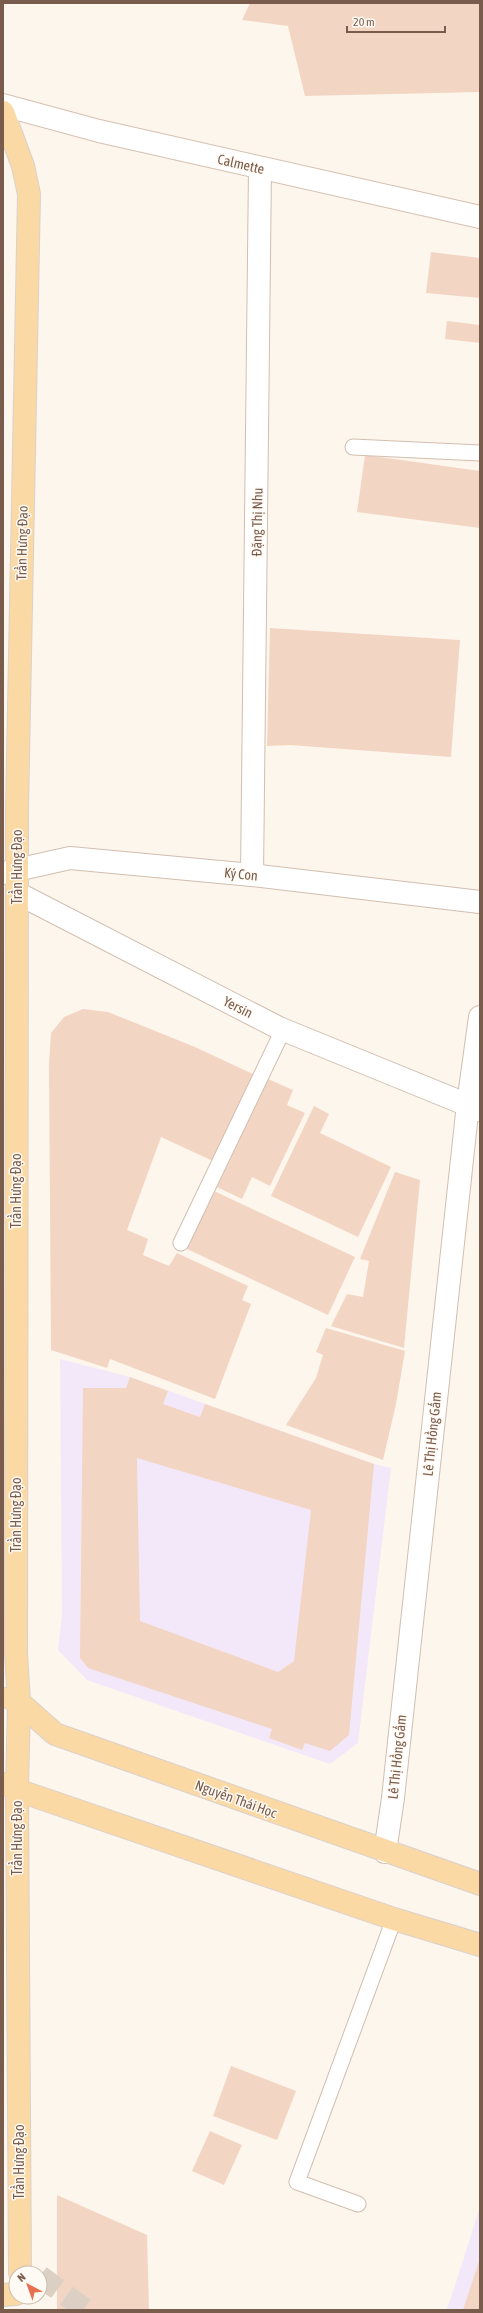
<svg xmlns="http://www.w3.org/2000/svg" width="483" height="2313" font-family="'Asap Condensed',sans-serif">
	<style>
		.education { fill: #f3e8fa }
		.building { fill: #f3d5c3; fill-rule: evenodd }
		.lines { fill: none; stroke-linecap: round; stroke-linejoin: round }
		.minor-tunnel { stroke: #dcd0c4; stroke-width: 22; stroke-dasharray: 22 11; stroke-linecap: butt }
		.service-casing { stroke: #d1beb0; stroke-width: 17 }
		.minor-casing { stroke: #d1beb0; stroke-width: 24 }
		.tertiary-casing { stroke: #d1beb0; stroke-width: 24 }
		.secondary-casing { stroke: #d6c0b0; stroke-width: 24 }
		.primary-casing { stroke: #dad1cd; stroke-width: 24 }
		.service { stroke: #fff; stroke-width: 15 }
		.minor { stroke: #fff; stroke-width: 22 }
		.tertiary { stroke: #fff; stroke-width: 22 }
		.secondary { stroke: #fff; stroke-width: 22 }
		.primary { stroke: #fbd9a5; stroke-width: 22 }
		.labels { text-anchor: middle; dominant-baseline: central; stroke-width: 3; stroke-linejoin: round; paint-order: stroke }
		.street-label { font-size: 14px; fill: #7a5c4d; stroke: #fffaf3 }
	</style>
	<rect width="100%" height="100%" fill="#fdf6ec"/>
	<!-- education -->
	<g class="education">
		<polygon points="60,1359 130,1377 374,1464 391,1468 358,1743 330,1764 87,1680 58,1650 62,1614"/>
		<polygon points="480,2207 480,2310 446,2310 451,2298"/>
	</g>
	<!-- building -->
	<g class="building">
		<polygon points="250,3 480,3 480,92 305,96 288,26 242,20"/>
		<polygon points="431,252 480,258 480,298 426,293"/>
		<polygon points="447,321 480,325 480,343 445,339"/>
		<polygon points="365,455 480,471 480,528 357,512"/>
		<polygon points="270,628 460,640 451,757 290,745 267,746"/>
		<polygon points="83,1009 108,1012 195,1047 257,1076 215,1162 161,1137 127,1230 148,1239 143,1255 169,1266 177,1253 248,1286 242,1300 251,1304 215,1399 110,1359 107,1368 51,1350 49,1064 51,1033 64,1017"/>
		<polygon points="268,1079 293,1090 287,1105 305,1113 270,1186 252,1177 242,1199 217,1187"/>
		<polygon points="314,1106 329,1114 320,1133 391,1167 358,1237 271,1196"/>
		<polygon points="395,1172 420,1180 404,1348 331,1326 347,1294 363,1297 369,1261 360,1259"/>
		<polygon points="214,1191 355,1257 328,1315 187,1249"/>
		<polygon points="326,1328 405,1351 396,1404 383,1460 286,1425 316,1378 323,1355 316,1352"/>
		<path d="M130,1377L168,1391L163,1404L200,1417L205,1404L374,1464L349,1735L330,1751L305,1743L302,1750L269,1738L272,1729L88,1668L80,1658L83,1388H126ZM137,1458L311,1510L294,1661L278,1672L140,1621Z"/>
		<polygon points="231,2066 296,2091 277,2140 213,2116"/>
		<polygon points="210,2131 242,2145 224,2185 192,2171"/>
		<polygon points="57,2195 147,2235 149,2310 57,2310"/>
		<polygon points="480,2258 480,2310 463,2310"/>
	</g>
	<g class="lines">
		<!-- minor-tunnel -->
		<polyline class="minor-tunnel" points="40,2276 86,2310"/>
		<!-- service casing -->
		<g class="service-casing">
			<g id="service">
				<polyline points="353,447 480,453"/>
				<polyline points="181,1243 283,1030"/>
				<polyline points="358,2204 297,2182 394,1919"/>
			</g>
		</g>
		<!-- minor casing -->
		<g class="minor-casing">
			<g id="minor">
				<polyline points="252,875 260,168"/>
				<polyline points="385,1852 393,1798 468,1104 480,1017"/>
			</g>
		</g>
		<!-- tertiary casing -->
		<g class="tertiary-casing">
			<g id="tertiary">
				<polyline points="3,873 70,858 252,875 480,902"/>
				<polyline points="17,893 279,1028 480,1110"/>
			</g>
		</g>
		<!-- secondary casing -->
		<g class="secondary-casing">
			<polyline id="secondary" points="3,105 99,131 480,217"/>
		</g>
		<!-- primary casing -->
		<g class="primary-casing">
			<g id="primary">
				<polyline points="3,112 23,166 29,194 17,810 16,1654 19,1702 17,1790 20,2273"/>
				<polyline points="10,1698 19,1702 55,1734 480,1884"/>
				<polyline points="6,1784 17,1790 394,1919 480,1945"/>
				<polyline points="3,2295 16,2294"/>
			</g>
		</g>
		<!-- service -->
		<use href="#service" class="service"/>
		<!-- minor -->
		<use href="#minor" class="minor"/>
		<!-- tertiary -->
		<use href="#tertiary" class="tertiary"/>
		<!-- secondary -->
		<use href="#secondary" class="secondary"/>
		<!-- primary -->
		<use href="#primary" class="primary"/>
	</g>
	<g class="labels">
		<!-- street labels -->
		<g class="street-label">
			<text transform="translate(241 164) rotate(13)">Calmette</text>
			<text transform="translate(257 522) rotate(-89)">Ðặng Thị Nhu</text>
			<text transform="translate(22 543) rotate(-89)">Trần Hưng Đạo</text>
			<text transform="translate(17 867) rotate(-90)">Trần Hưng Đạo</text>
			<text transform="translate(241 874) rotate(6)">Ký Con</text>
			<text transform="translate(238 1007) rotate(27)">Yersin</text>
			<text transform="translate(16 1191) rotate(-90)">Trần Hưng Đạo</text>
			<text transform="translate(432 1434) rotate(-84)">Lê Thị Hồng Gấm</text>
			<text transform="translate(16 1515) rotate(-90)">Trần Hưng Đạo</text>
			<text transform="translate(397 1757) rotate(-84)">Lê Thị Hồng Gấm</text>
			<text transform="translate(236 1799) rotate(20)">Nguyễn Thái Học</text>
			<text transform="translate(17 1838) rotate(-90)">Trần Hưng Đạo</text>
			<text transform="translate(19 2162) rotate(-90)">Trần Hưng Đạo</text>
		</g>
	</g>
	<!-- border -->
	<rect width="483" height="2313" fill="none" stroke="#7a5c4d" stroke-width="8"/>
	<!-- north arrow -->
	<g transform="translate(28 2285) rotate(319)"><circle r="19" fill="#fffaf3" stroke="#cabbb1"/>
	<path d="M0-3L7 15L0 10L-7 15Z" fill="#e76f51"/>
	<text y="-6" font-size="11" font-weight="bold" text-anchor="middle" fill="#7a5c4d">N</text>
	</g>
	<!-- scale -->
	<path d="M347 26v6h98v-6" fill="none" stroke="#7a5c4d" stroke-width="2"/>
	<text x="353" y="26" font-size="12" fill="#7a5c4d" stroke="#fffaf3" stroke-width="3" paint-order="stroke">20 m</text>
</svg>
